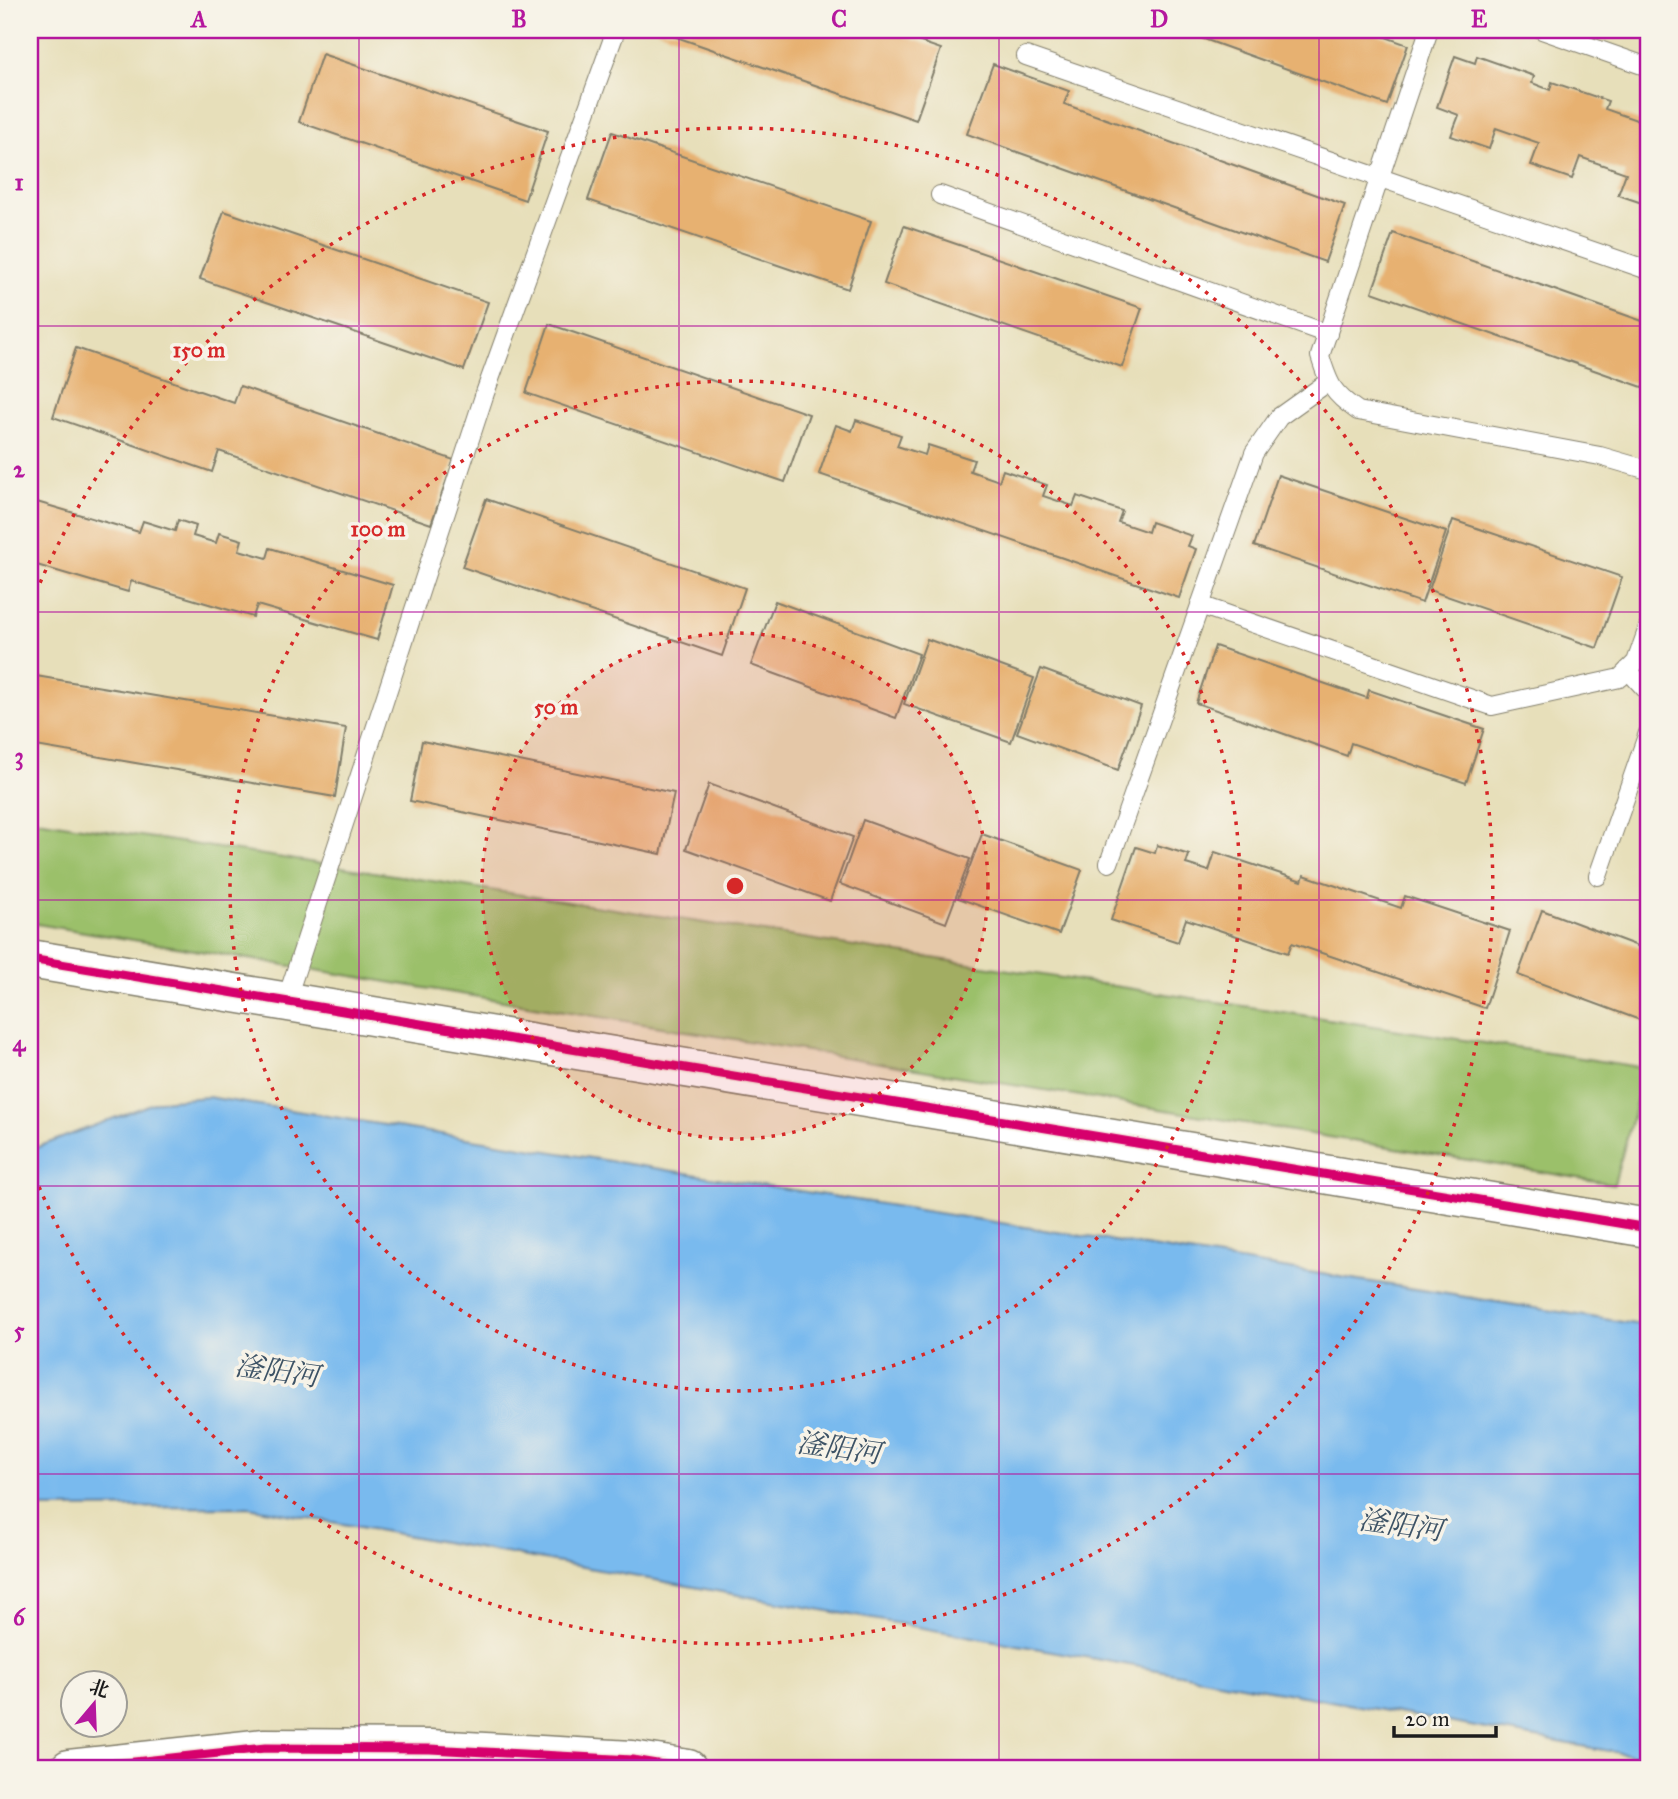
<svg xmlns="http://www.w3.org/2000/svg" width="1678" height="1799" font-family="'IM FELL Great Primer','Noto Serif SC',serif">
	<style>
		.green { fill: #9bc06a; stroke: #5c6e43; stroke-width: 2 }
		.water { fill: #79baee; stroke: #4a6b85; stroke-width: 2 }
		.building { fill: #e7b171 }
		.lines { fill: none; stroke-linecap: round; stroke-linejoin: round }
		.lane-casing { stroke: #827e6b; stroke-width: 20 }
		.secondary-casing { stroke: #827e6b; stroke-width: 41 }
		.lane { stroke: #fff; stroke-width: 18 }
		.secondary { stroke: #fff; stroke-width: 38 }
		.cycleway-casing { stroke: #f7f3e8; stroke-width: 13 }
		.cycleway { stroke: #d6006c; stroke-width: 9 }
		.grid { fill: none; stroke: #b5179e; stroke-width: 2; stroke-opacity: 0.55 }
		.ring { fill: none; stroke: #d62828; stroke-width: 3.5; stroke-dasharray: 3.5 7 }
		.labels { text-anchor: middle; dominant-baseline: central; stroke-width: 7; stroke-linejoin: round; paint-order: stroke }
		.water-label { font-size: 28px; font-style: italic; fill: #3d5366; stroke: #f7f3e8 }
		.centre { fill: #d62828; stroke: #f7f3e8; stroke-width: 3.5 }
		.ring-label { font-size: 21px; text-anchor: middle; font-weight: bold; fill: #d62828; stroke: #f7f3e8; stroke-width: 7; stroke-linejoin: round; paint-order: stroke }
		.neatline { fill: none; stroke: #b5179e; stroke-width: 2.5 }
		.grid-label { font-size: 23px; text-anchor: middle; font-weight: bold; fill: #b5179e }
	</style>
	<rect width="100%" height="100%" fill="#f7f3e8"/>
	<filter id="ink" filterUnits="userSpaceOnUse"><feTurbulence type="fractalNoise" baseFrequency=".0143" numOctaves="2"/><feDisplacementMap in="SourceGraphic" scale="14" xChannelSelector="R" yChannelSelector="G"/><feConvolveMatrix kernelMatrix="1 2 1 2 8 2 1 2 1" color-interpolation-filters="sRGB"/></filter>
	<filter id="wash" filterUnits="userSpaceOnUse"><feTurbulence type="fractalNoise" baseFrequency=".00686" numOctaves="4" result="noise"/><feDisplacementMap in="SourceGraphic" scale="28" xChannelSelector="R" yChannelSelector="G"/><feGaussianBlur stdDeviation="1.57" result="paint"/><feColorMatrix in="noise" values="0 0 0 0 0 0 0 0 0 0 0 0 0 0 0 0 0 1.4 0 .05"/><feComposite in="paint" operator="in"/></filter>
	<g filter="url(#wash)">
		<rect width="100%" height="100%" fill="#e7dfba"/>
		<!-- green -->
		<polygon class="green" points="30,819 1646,1068 1614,1184 30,923"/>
		<!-- water -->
		<polygon class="water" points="208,1097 1648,1326 1648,1758 248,1507 30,1508 30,1150 159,1101"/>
		<g id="blocks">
			<!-- building -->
			<g class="building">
				<polygon points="656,30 886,30 941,49 916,120"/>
				<polygon points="1179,30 1366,30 1408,45 1387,105"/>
				<polygon points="322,54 548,131 525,200 299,122"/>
				<polygon points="1455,56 1475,63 1477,56 1534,76 1532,83 1550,90 1552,82 1608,101 1605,109 1642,122 1645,115 1648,116 1648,205 1618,195 1626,173 1580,157 1572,179 1531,165 1539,143 1496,128 1489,149 1451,136 1459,115 1437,107"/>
				<polygon points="993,64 1069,91 1064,104 1345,205 1325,262 967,134"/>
				<polygon points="612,132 871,221 848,289 588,200"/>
				<polygon points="224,211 488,302 464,370 200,279"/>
				<polygon points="904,226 1142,308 1122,367 884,284"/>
				<polygon points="1393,233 1648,323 1648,389 1372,292"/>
				<polygon points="549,324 809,414 785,482 526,393"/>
				<polygon points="76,348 234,403 240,386 454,460 431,524 219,451 212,472 53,417"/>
				<polygon points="856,420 901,435 897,446 925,455 928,445 974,460 970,471 999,481 1003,470 1047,485 1043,496 1073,506 1077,496 1122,511 1118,522 1148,532 1151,522 1192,536 1188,546 1196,549 1179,598 819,474 836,425 852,431"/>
				<polygon points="1278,475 1446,532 1422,603 1254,546"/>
				<polygon points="486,499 745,588 722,656 462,567"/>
				<polygon points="30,500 139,532 143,521 175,531 178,520 196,526 193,536 216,543 219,533 242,540 239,550 267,558 270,548 393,585 377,640 257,605 253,617 131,581 128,592 30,563"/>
				<polygon points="1453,520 1622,577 1597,648 1429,590"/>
				<polygon points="775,601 919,654 896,718 751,665"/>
				<polygon points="927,639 1034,678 1011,742 904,704"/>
				<polygon points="1215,646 1367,698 1369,690 1484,729 1466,783 1351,743 1347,756 1196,703"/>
				<polygon points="1041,669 1141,706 1118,770 1017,733"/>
				<polygon points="30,675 346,728 335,797 30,745"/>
				<polygon points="422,741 674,793 661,854 410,801"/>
				<polygon points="709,784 853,837 830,901 686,849"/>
				<polygon points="863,820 970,859 946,923 840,884"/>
				<polygon points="982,834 1082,870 1059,934 958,898"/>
				<polygon points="1157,845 1189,855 1186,864 1209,871 1215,852 1302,881 1304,875 1401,908 1405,896 1510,931 1485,1008 1292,943 1288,953 1186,919 1178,942 1111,920 1136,847 1155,853"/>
				<polygon points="1542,910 1648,950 1648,1023 1518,975"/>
			</g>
		</g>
	</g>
	<g filter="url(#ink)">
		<use href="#blocks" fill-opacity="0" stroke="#827e6b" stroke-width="2"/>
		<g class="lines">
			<!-- lane casing -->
			<g class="lane-casing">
				<g id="lane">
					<path d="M1429,30L1320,356C1329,385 1332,393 1358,411L1600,456L1648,470"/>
					<polyline points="1542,30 1648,67"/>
					<polyline points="1026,56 1648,270"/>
					<polyline points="940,195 1328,334"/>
					<polyline points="1200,605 1492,706 1620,678 1636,662 1648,628"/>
					<polyline points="1628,670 1648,692"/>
					<polyline points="1109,863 1254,453 1279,417 1328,382"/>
					<polyline points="1598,876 1648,733"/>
					<polyline points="286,1001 485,393 616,30"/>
				</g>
			</g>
			<!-- secondary casing -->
			<g class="secondary-casing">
				<g id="secondary">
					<polyline points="30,959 1648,1228"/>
					<polyline points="69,1769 265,1748 430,1749 632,1760 688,1769"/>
				</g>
			</g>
			<!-- lane -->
			<use href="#lane" class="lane"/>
			<!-- secondary -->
			<use href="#secondary" class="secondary"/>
			<!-- cycleway casing -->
			<g class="cycleway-casing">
				<g id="cycleway">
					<polyline points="30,959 1648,1228"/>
					<polyline points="69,1769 265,1748 430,1749 632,1760 688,1769"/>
				</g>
			</g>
			<!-- cycleway -->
			<use href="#cycleway" class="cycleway"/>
		</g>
	</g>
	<!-- grid -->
	<path class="grid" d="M359,30V1769M679,30V1769M999,30V1769M1319,30V1769M30,326H1648M30,612H1648M30,900H1648M30,1186H1648M30,1474H1648"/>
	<!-- distance rings -->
	<circle cx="735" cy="886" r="253" fill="#d62828" fill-opacity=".12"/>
	<g class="ring">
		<circle cx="735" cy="886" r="253"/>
		<circle cx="735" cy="886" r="505"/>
		<path d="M32 602A758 758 0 1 1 32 1170"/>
	</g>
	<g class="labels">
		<!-- water labels -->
		<g class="water-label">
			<text transform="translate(277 1371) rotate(8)">滏阳河</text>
			<text transform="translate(839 1448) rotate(8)">滏阳河</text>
			<text transform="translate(1401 1525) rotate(8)">滏阳河</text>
		</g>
	</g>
	<circle cx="735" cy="886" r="10" class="centre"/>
	<g class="ring-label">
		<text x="199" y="357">150 m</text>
		<text x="378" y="536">100 m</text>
		<text x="556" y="714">50 m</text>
	</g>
	<!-- margin -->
	<rect width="1678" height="1799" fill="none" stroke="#f7f3e8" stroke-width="77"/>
	<!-- north arrow -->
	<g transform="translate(94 1704) rotate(19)"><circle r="33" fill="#f7f3e8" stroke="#9f9d96" stroke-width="2"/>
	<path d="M0-5L12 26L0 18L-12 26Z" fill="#b5179e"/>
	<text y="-10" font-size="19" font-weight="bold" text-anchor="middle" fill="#1c1c1c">北</text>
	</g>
	<!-- scale -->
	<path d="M1394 1726v10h102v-10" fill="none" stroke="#1c1c1c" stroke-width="3.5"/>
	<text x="1405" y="1726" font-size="21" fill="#1c1c1c" stroke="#f7f3e8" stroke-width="5" paint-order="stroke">20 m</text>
	<rect x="38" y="38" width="1602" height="1722" class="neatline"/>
	<g class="grid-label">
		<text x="199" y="27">A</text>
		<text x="519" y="27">B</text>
		<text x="839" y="27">C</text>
		<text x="1159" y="27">D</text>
		<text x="1479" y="27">E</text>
		<text x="19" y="190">1</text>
		<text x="19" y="477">2</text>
		<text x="19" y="764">3</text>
		<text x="19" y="1051">4</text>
		<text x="19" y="1338">5</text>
		<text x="19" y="1625">6</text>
	</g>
</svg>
